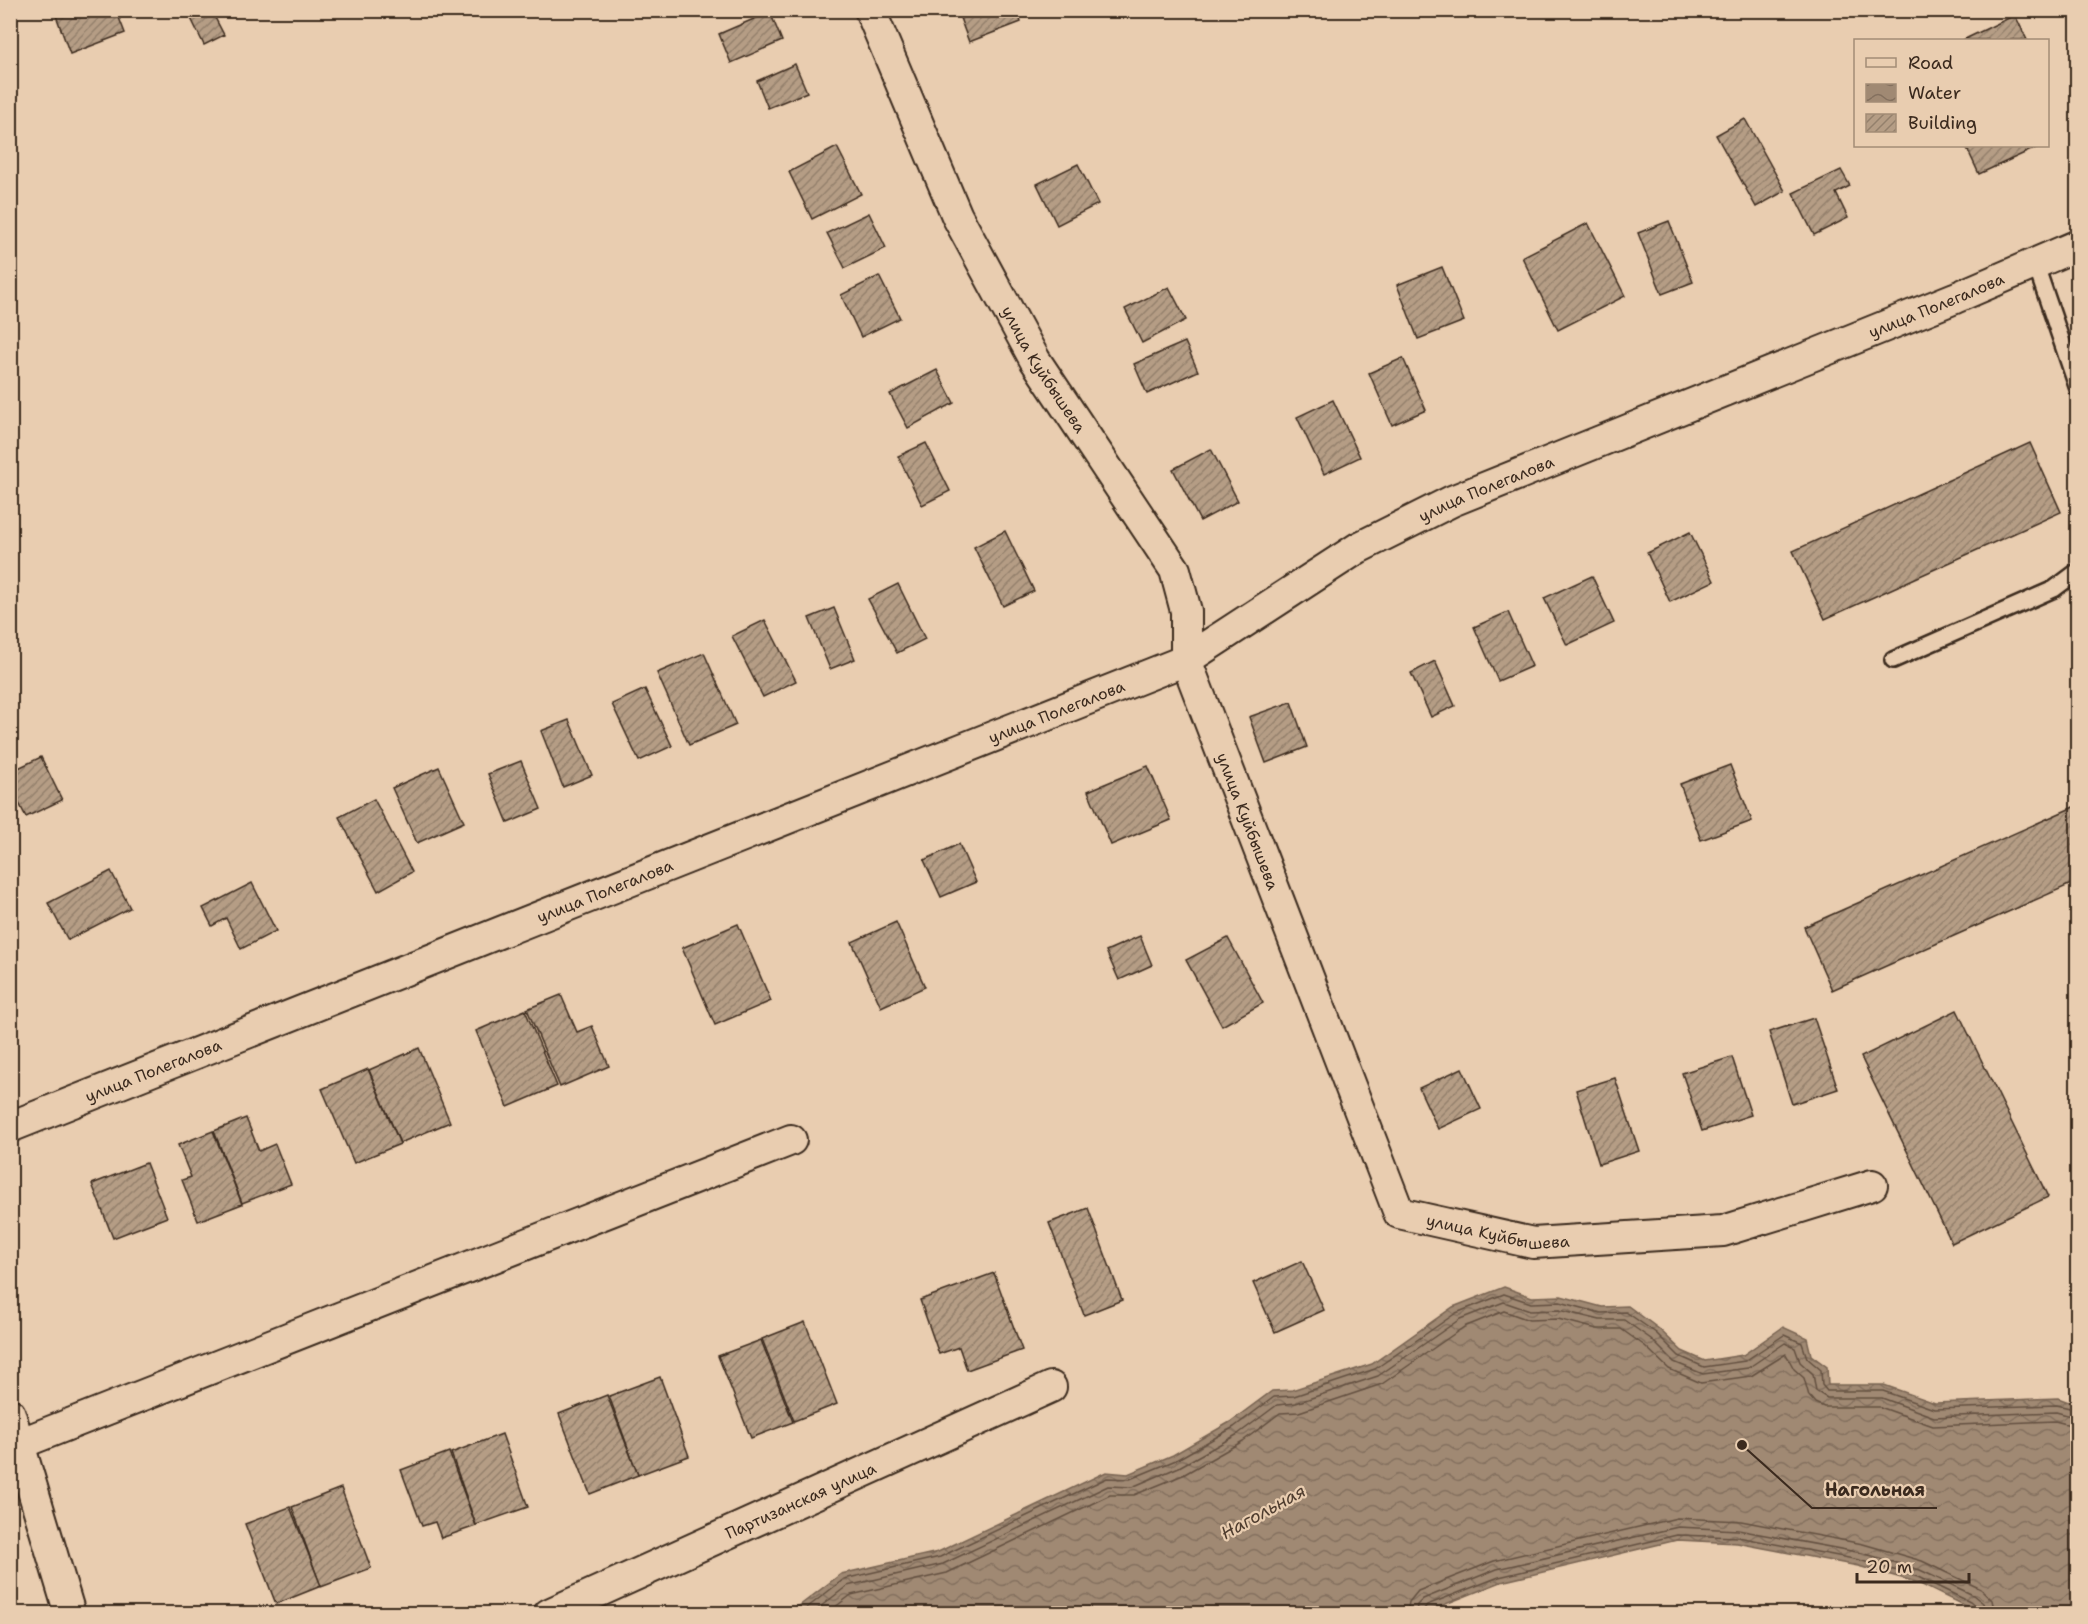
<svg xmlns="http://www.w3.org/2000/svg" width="2088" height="1624" font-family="'Shantell Sans',sans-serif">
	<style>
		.water { fill: url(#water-waves); stroke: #786351; stroke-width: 1.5 }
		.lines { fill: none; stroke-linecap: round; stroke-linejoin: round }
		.shore { stroke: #635040; stroke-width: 1.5 }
		.building { fill: url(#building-hatch); stroke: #3b2a1e; stroke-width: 1.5 }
		.service-casing { stroke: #3b2a1e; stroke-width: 20 }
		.minor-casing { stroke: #3b2a1e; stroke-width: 34 }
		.service { stroke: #e9cdb0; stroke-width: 15 }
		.minor { stroke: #e9cdb0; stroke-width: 30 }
		.labels { text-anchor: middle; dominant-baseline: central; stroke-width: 4.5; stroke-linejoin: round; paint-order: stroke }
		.street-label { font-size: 16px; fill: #3b2a1e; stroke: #e9cdb0 }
		.water-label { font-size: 18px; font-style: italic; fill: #4f3d2f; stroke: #e9cdb0 }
		.leader { fill: none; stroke: #3b2a1e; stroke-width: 2 }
		.callout-dot { fill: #3b2a1e; stroke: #e9cdb0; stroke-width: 2 }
		.callout-label { font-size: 18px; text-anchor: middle; font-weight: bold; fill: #3b2a1e; stroke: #e9cdb0; stroke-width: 4.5; stroke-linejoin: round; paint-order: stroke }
	</style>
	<defs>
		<pattern id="water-waves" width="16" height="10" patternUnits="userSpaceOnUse" patternTransform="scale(1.5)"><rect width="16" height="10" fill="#a08973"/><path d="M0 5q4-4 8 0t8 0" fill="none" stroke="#84705e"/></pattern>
		<pattern id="building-hatch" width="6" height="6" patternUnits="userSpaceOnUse" patternTransform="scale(1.5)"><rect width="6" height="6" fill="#b59d85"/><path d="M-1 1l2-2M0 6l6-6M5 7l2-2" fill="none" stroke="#94806c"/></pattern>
	</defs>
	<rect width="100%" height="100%" fill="#e9cdb0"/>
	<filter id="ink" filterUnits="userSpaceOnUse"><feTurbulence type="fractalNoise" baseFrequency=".0167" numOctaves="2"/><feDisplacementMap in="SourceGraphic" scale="12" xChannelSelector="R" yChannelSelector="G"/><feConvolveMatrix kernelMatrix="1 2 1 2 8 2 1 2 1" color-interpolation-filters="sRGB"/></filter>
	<g filter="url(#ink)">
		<!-- water -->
		<polygon class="water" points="1504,1287 1532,1297 1561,1296 1602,1307 1628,1306 1659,1329 1682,1351 1705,1361 1743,1355 1783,1327 1807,1338 1811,1355 1827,1367 1828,1385 1884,1385 1935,1403 2058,1398 2077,1405 2077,1613 1976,1613 1967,1607 1916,1582 1858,1566 1737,1543 1677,1540 1501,1582 1423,1613 790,1613 841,1574 938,1552 1106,1472 1128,1474 1173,1455 1230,1422 1272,1391 1292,1390 1372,1364 1453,1307"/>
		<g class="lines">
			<!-- shore -->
			<g class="shore">
				<polyline points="799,1614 844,1579 940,1557 1107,1478 1130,1479 1176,1460 1234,1427 1274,1397 1294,1396 1375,1369 1456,1313 1504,1294 1531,1303 1560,1302 1601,1313 1626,1312 1656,1333 1679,1356 1704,1367 1745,1361 1784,1335 1802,1343 1807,1358 1821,1370 1822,1385 1827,1391 1883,1391 1934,1409 2057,1405 2078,1410"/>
				<polyline points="811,1614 847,1586 943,1564 1108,1486 1132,1487 1179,1467 1238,1434 1277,1405 1296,1403 1378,1376 1460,1319 1504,1302 1530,1311 1559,1310 1600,1320 1624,1320 1651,1339 1674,1362 1703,1374 1748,1368 1785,1343 1795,1348 1800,1362 1813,1374 1816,1391 1827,1398 1882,1398 1934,1417 2056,1412 2078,1418"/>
				<polyline points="826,1614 851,1595 947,1573 1110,1495 1134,1495 1183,1475 1243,1441 1280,1413 1299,1412 1382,1384 1464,1327 1504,1311 1529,1320 1558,1319 1597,1329 1621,1329 1645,1346 1669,1369 1701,1383 1751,1376 1786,1354 1794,1369 1804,1378 1809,1396 1815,1403 1824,1407 1880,1407 1933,1426 2055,1421 2078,1427"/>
				<polyline points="1407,1614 1409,1602 1418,1591 1494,1561 1677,1518 1741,1521 1863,1544 1922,1561 1981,1589 1992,1600 1995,1614"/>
				<polyline points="1416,1614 1417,1605 1423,1599 1497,1569 1678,1527 1738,1530 1862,1553 1920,1570 1973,1595 1983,1603 1986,1614"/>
				<polyline points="1423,1614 1424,1609 1427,1605 1499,1577 1677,1535 1738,1537 1859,1560 1918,1577 1970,1602 1977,1608 1979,1614"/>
			</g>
		</g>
		<!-- building -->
		<g class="building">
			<polygon points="54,10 116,10 125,33 70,54"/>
			<polygon points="187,10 211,10 224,35 204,45"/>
			<polygon points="957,10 1017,10 1021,22 969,42"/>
			<polygon points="770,12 782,41 731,63 719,34"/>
			<polygon points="2015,15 2027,40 1963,40"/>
			<polygon points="795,64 807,92 768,108 757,81"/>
			<polygon points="1745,119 1785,191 1756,207 1716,135"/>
			<polygon points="1966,146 2040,146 1979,174"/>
			<polygon points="837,147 861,194 812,219 789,172"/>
			<polygon points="1078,164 1098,204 1057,225 1037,184"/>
			<polygon points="1841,170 1850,186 1836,193 1848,218 1814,235 1793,193"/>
			<polygon points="869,213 886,248 845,268 827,233"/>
			<polygon points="1669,221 1693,282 1662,294 1638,233"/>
			<polygon points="1588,223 1625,296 1558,330 1522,257"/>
			<polygon points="1442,267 1464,321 1418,339 1397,285"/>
			<polygon points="879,276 900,318 861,337 841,295"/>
			<polygon points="1169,287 1186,320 1142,343 1125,309"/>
			<polygon points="1185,342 1198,371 1147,394 1134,364"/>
			<polygon points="1403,358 1426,410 1392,425 1369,373"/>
			<polygon points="937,370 954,403 908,428 890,394"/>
			<polygon points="1333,400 1360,457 1324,474 1297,417"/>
			<polygon points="926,443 950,491 922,505 898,456"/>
			<polygon points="2030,443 2061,512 1825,619 1793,551"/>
			<polygon points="1211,449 1238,501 1200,521 1173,469"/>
			<polygon points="1005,531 1034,591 1003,606 974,547"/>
			<polygon points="1690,532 1714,581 1670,602 1647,553"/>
			<polygon points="1592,576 1614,623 1567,645 1544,598"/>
			<polygon points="898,584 925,639 897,653 868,599"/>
			<polygon points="834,608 855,659 830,669 809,618"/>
			<polygon points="1508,612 1532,666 1498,681 1474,627"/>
			<polygon points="765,620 796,681 763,697 732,636"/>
			<polygon points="704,653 736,725 689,745 657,673"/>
			<polygon points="1435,661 1455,706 1431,717 1411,673"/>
			<polygon points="645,689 672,746 639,761 612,704"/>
			<polygon points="1291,702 1307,747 1266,763 1249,717"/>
			<polygon points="569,720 592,775 563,787 541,731"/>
			<polygon points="41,757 62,800 26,817 10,785 10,772"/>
			<polygon points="521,761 541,809 508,823 488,774"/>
			<polygon points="1730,765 1752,821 1701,840 1680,784"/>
			<polygon points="1148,766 1171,820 1111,845 1088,791"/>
			<polygon points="439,767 464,822 417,843 392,788"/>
			<polygon points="374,799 412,872 378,891 339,817"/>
			<polygon points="2078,805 2078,881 1832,990 1804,927"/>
			<polygon points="959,844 976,882 941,897 924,860"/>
			<polygon points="111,871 130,908 68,940 48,903"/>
			<polygon points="252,883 276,931 241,949 226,918 212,926 203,908"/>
			<polygon points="896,922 925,987 881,1007 852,942"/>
			<polygon points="738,924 771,1001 715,1025 682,948"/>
			<polygon points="1140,936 1152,965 1119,980 1106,951"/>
			<polygon points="1228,938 1263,1003 1222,1026 1186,960"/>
			<polygon points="561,995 577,1032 592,1026 609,1066 560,1087 527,1009"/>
			<polygon points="525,1010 557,1086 508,1107 476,1031"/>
			<polygon points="1957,1010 2048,1197 1952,1243 1861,1057"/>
			<polygon points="1814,1018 1838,1089 1792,1104 1769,1032"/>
			<polygon points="419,1048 450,1122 400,1143 369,1070"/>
			<polygon points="1732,1057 1751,1115 1702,1131 1682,1073"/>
			<polygon points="1462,1068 1481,1109 1438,1129 1419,1088"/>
			<polygon points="368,1069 400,1144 354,1163 322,1089"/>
			<polygon points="1615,1078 1639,1151 1599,1164 1576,1090"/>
			<polygon points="246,1118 259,1151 275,1144 291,1184 242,1203 214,1131"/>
			<polygon points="213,1131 242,1204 198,1221 182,1180 191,1177 178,1145"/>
			<polygon points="146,1163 167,1217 113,1238 92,1184"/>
			<polygon points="1088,1208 1122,1300 1084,1315 1049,1223"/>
			<polygon points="1302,1261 1324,1310 1275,1332 1253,1283"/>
			<polygon points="994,1273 1022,1350 967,1370 959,1347 939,1354 920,1300"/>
			<polygon points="805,1322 837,1404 794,1421 762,1339"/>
			<polygon points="761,1340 793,1422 751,1438 718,1356"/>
			<polygon points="660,1377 689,1456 638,1475 609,1396"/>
			<polygon points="607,1395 638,1475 590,1494 559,1414"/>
			<polygon points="502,1434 528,1507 476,1525 451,1453"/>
			<polygon points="449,1452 476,1526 441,1538 435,1522 422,1526 401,1470"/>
			<polygon points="341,1488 371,1568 321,1587 292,1507"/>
			<polygon points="290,1507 321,1586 276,1604 245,1524"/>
		</g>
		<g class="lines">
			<!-- service casing -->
			<g class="service-casing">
				<g id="service">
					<polyline points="2035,263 2078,389"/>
					<polyline points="1893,660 2054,589 2078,571"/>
				</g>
			</g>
			<!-- minor casing -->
			<g class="minor-casing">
				<g id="minor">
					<path id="s1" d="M870,10L957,216L1035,360L1175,570L1186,611V660L1399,1213L1533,1243L1723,1231L1872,1185"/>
					<path id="s2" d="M10,1127L1186,660L1358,548L1452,501L1955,298L2078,245"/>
					<polyline points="10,1414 70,1614"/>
					<polyline points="19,1444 791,1140"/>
					<path id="s3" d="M549,1614L1051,1387"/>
				</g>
			</g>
			<!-- service -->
			<use href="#service" class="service"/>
			<!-- minor -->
			<use href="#minor" class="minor"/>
		</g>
	</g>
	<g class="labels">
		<!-- street labels -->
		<g class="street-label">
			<text stroke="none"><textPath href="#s2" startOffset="2098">улица Полегалова</textPath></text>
			<text stroke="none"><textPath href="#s1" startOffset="400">улица Куйбышева</textPath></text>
			<text stroke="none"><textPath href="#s2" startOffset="1612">улица Полегалова</textPath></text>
			<text stroke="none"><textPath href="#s2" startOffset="1126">улица Полегалова</textPath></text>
			<text stroke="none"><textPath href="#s1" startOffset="904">улица Куйбышева</textPath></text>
			<text stroke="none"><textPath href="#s2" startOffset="640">улица Полегалова</textPath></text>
			<text stroke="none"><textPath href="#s2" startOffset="154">улица Полегалова</textPath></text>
			<text stroke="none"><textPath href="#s1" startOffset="1425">улица Куйбышева</textPath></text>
			<text stroke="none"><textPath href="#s3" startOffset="276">Партизанская улица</textPath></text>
		</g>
		<!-- water labels -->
		<g class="water-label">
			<text transform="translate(1263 1512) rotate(-29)">Нагольная</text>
		</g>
	</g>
	<!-- callouts -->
	<path class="leader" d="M1742 1445L1812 1508H1937"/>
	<circle class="callout-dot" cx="1742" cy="1445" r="6"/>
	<g class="callout-label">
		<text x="1875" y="1496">Нагольная</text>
	</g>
	<!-- margin -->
	<rect width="2088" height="1624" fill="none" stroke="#e9cdb0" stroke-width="36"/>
	<rect x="18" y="18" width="2052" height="1588" fill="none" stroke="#3b2a1e" stroke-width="2" filter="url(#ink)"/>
	<!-- legend -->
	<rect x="1854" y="39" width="195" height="108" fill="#e9cdb0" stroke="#a38c76" stroke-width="1.5"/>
	<rect x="1866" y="58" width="30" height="9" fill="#e9cdb0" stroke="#a38c76" stroke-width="1.5"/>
	<text x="1908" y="69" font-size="18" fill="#3b2a1e">Road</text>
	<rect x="1866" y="84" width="30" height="18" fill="url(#water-waves)" stroke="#a38c76" stroke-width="1.5"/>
	<text x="1908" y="99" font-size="18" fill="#3b2a1e">Water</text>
	<rect x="1866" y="114" width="30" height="18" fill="url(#building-hatch)" stroke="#a38c76" stroke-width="1.5"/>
	<text x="1908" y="129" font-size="18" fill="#3b2a1e">Building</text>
	<!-- scale -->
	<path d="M1857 1573v9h112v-9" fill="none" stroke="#3b2a1e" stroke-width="3"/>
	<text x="1866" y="1573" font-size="18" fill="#3b2a1e" stroke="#e9cdb0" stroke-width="4.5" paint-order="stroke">20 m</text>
</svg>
